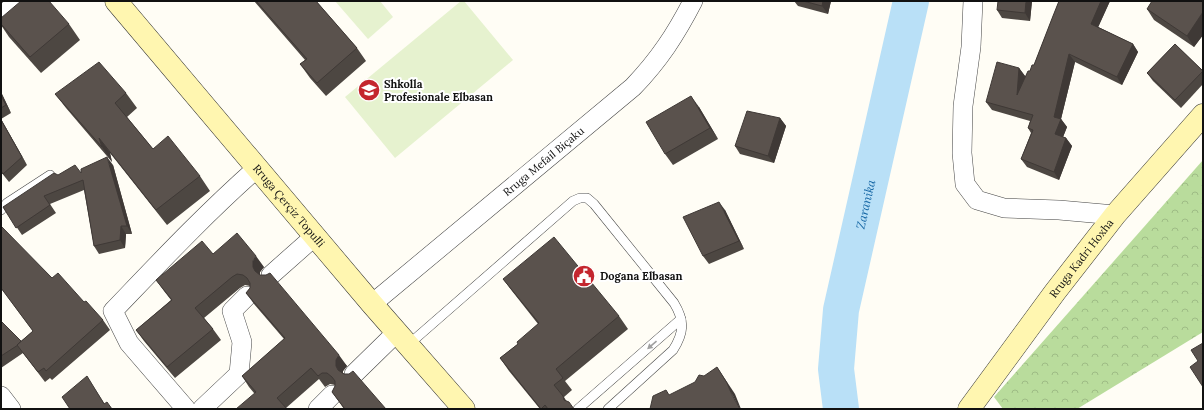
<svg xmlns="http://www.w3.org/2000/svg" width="1204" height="410" font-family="Lora,serif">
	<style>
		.forest { fill: url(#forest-crowns) }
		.pitch { fill: #e6f2cf }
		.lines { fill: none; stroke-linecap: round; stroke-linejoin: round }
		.river { stroke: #b9e0f7; stroke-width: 36 }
		.lane-casing { stroke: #444; stroke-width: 10 }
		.street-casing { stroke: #444; stroke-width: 20 }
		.secondary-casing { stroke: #333; stroke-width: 23 }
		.lane { stroke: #fff; stroke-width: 9 }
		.street { stroke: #fff; stroke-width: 19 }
		.secondary { stroke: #fff6b0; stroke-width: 22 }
		.wall { fill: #4d4742 }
		.shaded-wall { fill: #3f3936 }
		.building { fill: #5a524d; stroke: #3f3936 }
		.oneway { fill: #a0a0a0 }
		.labels { text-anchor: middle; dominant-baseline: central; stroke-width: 4; stroke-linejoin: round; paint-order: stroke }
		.poi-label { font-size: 11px; font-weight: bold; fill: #111; stroke: #fff; text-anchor: start }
		.street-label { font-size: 11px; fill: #111; stroke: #fff }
		.water-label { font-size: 12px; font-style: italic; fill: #1768a6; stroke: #fff }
	</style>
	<defs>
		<pattern id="forest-crowns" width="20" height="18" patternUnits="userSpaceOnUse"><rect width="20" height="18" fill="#b9dc9c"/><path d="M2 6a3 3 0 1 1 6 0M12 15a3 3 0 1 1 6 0" fill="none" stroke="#9ebc85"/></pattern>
	</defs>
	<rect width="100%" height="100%" fill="#fffdf5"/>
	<!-- forest -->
	<polygon class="forest" points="1203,160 1203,332 1077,409 1003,409 994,397"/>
	<!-- pitch -->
	<g class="pitch">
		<polygon points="335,1 380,1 393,17 368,39"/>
		<polygon points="461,1 464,1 513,60 395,158 345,97"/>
	</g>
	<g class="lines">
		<!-- river -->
		<path class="river" id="s1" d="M841,409L836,369L841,310L911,1"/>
		<!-- lane casing -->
		<g class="lane-casing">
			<g id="lane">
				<polyline points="1,210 7,203 50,175"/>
				<path d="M408,345L573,201L580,198H587L594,204L674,303C685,321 684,333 673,350L608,409"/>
				<polyline points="578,409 681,319"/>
			</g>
		</g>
		<!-- street casing -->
		<g class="street-casing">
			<g id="street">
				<polyline points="973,1 971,47 963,106 962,153 965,184 977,200 1004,208 1059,210 1115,215"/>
				<polyline points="1,17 18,1"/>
				<polyline points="271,275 315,236"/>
				<path id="s2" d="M372,304L633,87C659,60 676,34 693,1"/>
				<polyline points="354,374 397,332"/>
				<polyline points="1,396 11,409"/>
				<path d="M186,409L129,343L113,311C160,262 206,213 257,168"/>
				<polyline points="202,409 239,374 242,342 232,311 247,296"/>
				<polyline points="318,409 332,395"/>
			</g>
		</g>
		<!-- secondary casing -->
		<g class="secondary-casing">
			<g id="secondary">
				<path id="s3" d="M116,1L372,304L464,409"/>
				<path id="s4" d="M969,409L1055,292L1115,215L1203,115"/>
			</g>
		</g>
		<!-- lane -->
		<use href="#lane" class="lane"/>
		<!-- street -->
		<use href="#street" class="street"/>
		<!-- secondary -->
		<use href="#secondary" class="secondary"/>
	</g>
	<!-- wall -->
	<g class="wall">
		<polygon points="254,1 316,1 357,48 366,61 326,96 310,78 300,64 305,60"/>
		<polygon points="794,1 831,1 828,14 798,6"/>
		<polygon points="1032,1 1030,21 1002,18 997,10"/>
		<polygon points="1059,1 1110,1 1098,27 1133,44 1138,52 1122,85 1075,62 1061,119 1067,127 1063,137 1066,138 1072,146 1059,180 1027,167 1021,159 1031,133 1028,128 1030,121 992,110 986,102 1019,68 1025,76 1025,77 1030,71 1034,65"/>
		<polygon points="1203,1 1203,35 1194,47 1154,20 1147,9"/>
		<polygon points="1,18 69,24 80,40 41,73 9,37 1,25"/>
		<polygon points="1175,44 1203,71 1203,84 1181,108 1153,81 1147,73"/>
		<polygon points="1,92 11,113 1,119 27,165 9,182 1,172"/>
		<polygon points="126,93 137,108 127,117 153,149 200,176 210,191 167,225 110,153 112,162 66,108 55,94"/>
		<polygon points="699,107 718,139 673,165 665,154"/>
		<polygon points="780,118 786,126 774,163 740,154 735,146"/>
		<polygon points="113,165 132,234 126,234 125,248 99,254 94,246 84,190 50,204 56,213 22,235 3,207 58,175 81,173"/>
		<polygon points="725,210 744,249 709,264 703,256"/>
		<polygon points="1,228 52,278 84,302 103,320 110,330 52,380 50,378 45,382 23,353 1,368 1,321 21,341 33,331 1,288"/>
		<polygon points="213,254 264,267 260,272 260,275 347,366 343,371 343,373 386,409 344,409 332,392 335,386 335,385 330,384 325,387 319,379 286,408 254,393 249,387 242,376 284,339 254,304 246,293 250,288 250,286 245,285 240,288 204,318 213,329 221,340 175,378 144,341 136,330 171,300 164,291 156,280"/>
		<polygon points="503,279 619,316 628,329 565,381 572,390 564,397 567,402 574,409 540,409 509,371 500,358 518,344 538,324 512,291"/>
	</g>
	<!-- shaded-wall -->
	<g class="shaded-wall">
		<polygon points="823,1 831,1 828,14 822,6"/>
		<polygon points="1026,1 1032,1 1030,21 1025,13"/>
		<polygon points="1101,1 1110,1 1096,32 1091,24"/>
		<polygon points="1203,12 1203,35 1194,47 1187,36"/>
		<polygon points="1133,44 1138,52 1122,85 1117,77"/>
		<polygon points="1069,54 1075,62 1061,119 1067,127 1061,142 1055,134 1054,117"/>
		<polygon points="1019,68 1025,76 1022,103 1017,95"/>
		<polygon points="1,92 11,113 6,105 1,96"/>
		<polygon points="691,96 699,107 718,139 710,128"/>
		<polygon points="1,118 1,119 27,165 22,157 1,120"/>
		<polygon points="780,118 786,126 774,163 768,156"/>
		<polygon points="99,138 110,153 112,162 102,147"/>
		<polygon points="1066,138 1072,146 1059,180 1054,172"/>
		<polygon points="107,157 113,165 132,234 127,226"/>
		<polygon points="719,202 725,210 744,249 739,241"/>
		<polygon points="121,226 126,234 125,248 120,240"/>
		<polygon points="256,256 264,267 260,272 260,278 255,271 253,267 253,261"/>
		<polygon points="339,355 347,366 343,371 343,377 336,366 336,360"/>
		<polygon points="717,367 735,394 741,409 740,409"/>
		<polygon points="87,376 92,384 108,409 104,404"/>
	</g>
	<!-- building -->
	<g class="building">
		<polygon points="21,1 49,1 69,24 30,57 1,24 1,18"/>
		<polygon points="256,1 316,1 357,48 317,83 300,64 307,59"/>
		<polygon points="803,1 823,1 822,6"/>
		<polygon points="998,1 1026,1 1025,13 997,10"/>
		<polygon points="1059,1 1101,1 1091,24 1133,44 1117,77 1069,54 1054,117 1061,119 1055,134 1066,138 1054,172 1021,159 1033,130 1028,128 1033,115 986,102 997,62 1019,68 1017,95 1028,71 1030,71 1032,65 1034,65 1053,16"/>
		<polygon points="1152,1 1203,1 1203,12 1187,36 1147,9"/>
		<polygon points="1175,44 1203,71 1175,100 1147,73"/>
		<polygon points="99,62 126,93 115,103 153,149 168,136 200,176 156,210 99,138 102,147 55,94"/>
		<polygon points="1,96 6,105 1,108"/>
		<polygon points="691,96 710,128 665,154 646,122"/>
		<polygon points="747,111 780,118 768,156 735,146"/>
		<polygon points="1,120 22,157 3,174 1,171"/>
		<polygon points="107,157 127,226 121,226 120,240 94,246 83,180 44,196 50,205 16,228 3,207 54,173 58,175 75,165 81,173 81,169"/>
		<polygon points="719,202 739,241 703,256 683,217"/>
		<polygon points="2,227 52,278 58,273 84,302 86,301 103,320 46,371 44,368 38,372 17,345 33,331 1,288 1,228"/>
		<polygon points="237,233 256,256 253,261 253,267 255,271 260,275 266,275 270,273 339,355 336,360 336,366 338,370 344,374 349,374 353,371 386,409 345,409 332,392 335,386 335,381 332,377 327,373 322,373 318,376 311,368 277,398 287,409 236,409 256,392 242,376 285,338 246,293 250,288 250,283 247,278 243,275 237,274 232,277 195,308 213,329 167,367 136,330 172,300 156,280 202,241 213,254"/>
		<polygon points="554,237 619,316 556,369 563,378 554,385 563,396 564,400 569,402 574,409 548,409 545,405 541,409 500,358 518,344 517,342 539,323 503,279"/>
		<polygon points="1,321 21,341 17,345 18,345 1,356"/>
		<polygon points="1203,343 1203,387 1190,367 1198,361 1191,350"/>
		<polygon points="717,367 727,383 732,395 740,409 650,409 653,396 666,390 669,395 695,382 699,375 704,376"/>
		<polygon points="87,376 104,404 107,402 112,409 70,409 62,397"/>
	</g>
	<!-- one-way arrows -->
	<defs><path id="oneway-solid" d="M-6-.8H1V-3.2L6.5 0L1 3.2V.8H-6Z"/></defs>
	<use class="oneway" href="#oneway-solid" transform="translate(652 345) rotate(139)"/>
	<!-- icons -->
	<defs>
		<g id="school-disc" transform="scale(1.15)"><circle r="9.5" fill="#c4262e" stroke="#fff"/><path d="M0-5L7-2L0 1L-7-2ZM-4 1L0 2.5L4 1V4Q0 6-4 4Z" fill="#fff"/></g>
		<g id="civic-disc" transform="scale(1.15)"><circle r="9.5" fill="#c4262e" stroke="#fff"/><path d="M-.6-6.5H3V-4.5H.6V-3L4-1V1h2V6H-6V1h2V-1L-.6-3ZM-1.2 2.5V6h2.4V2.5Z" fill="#fff"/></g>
	</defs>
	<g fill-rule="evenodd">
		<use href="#school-disc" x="369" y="90"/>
		<use href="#civic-disc" x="584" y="276"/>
	</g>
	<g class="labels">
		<!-- poi labels -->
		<g class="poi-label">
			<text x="384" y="84">Shkolla<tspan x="384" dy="13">Profesionale Elbasan</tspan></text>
			<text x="600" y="276">Dogana Elbasan</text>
		</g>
		<!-- street labels -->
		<g class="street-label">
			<text stroke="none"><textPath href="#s2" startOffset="223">Rruga Mefail Biçaku</textPath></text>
			<text stroke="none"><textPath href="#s3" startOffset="268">Rruga Çerçiz Topulli</textPath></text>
			<text stroke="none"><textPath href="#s4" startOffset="188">Rruga Kadri Hoxha</textPath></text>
		</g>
		<!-- water labels -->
		<g class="water-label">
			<text stroke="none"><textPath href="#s1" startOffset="208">Zaranika</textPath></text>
		</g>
	</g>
	<!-- border -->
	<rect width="1204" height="410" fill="none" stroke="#111111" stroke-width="4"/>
</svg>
